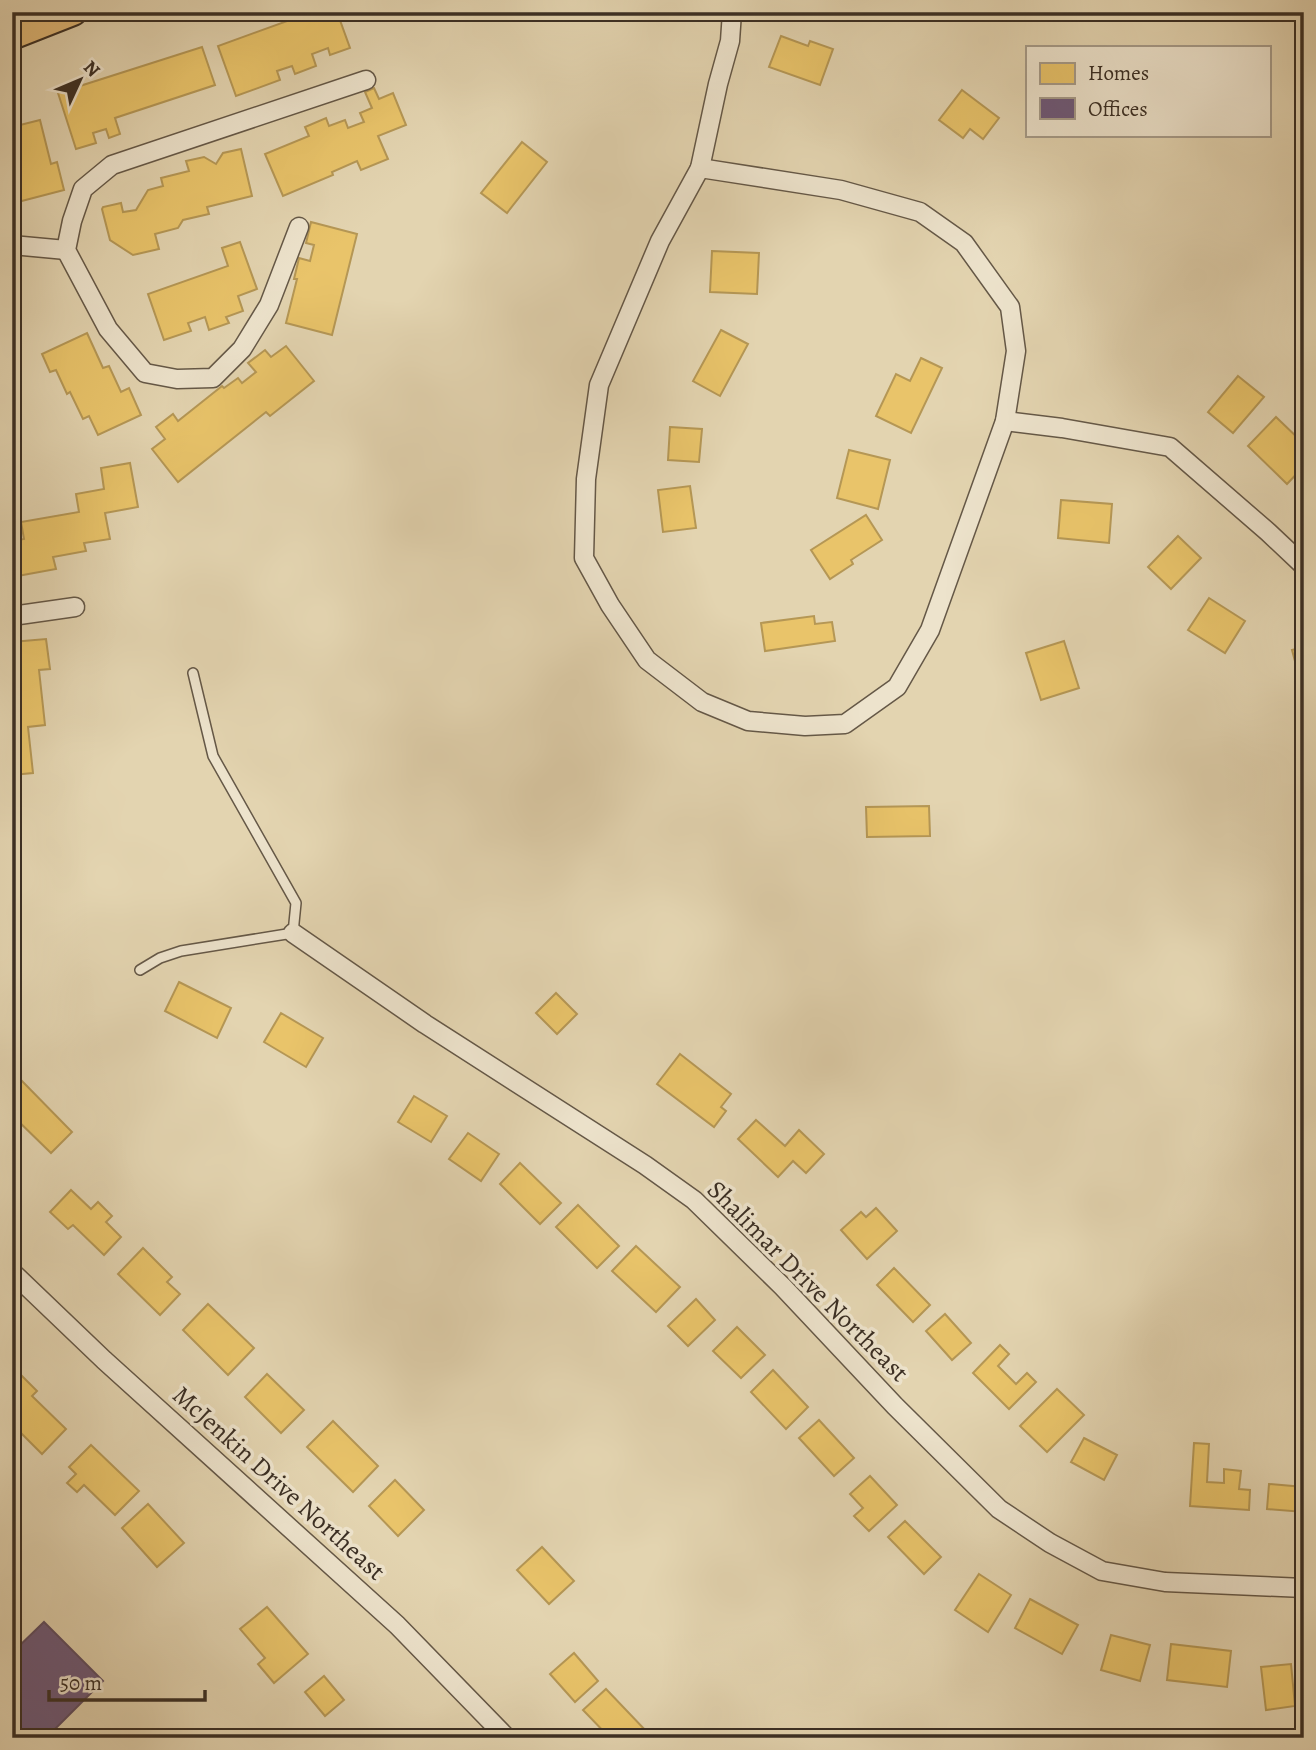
<svg xmlns="http://www.w3.org/2000/svg" width="1316" height="1750" font-family="Alegreya,serif">
	<style>
		.homes { fill: #e9c46a; stroke: #b59755; stroke-width: 2 }
		.offices { fill: #6d597a; stroke: #5e4c60; stroke-width: 2 }
		.lines { fill: none; stroke-linecap: round; stroke-linejoin: round }
		.lane-casing { stroke: #655847; stroke-width: 12 }
		.street-casing { stroke: #655847; stroke-width: 21 }
		.primary-casing { stroke: #3b2f24; stroke-width: 30 }
		.lane { stroke: #ede3cc; stroke-width: 9 }
		.street { stroke: #ede3cc; stroke-width: 18 }
		.primary { stroke: #e2ba78; stroke-width: 26 }
		.labels { text-anchor: middle; dominant-baseline: central; stroke-width: 7; stroke-linejoin: round; paint-order: stroke }
		.street-label { font-size: 26px; fill: #3b2f24; stroke: #ede3cc }
	</style>
	<rect width="100%" height="100%" fill="#e3d4b0"/>
	<filter id="stains"><feTurbulence type="fractalNoise" baseFrequency=".00286" numOctaves="4"/><feColorMatrix values="0 0 0 0 .2 0 0 0 0 .09 0 0 0 0 .02 0 0 0 .5 -.17"/></filter>
	<radialGradient id="worn" r=".72"><stop offset=".6" stop-color="#630" stop-opacity="0"/><stop offset="1" stop-color="#630" stop-opacity=".3"/></radialGradient>
	<!-- homes -->
	<g class="homes">
		<polygon points="312,12 337,12 350,48 330,55 328,48 312,54 316,66 295,74 292,66 277,71 280,80 236,96 218,46"/>
		<polygon points="781,36 808,46 810,41 833,49 820,85 769,67"/>
		<polygon points="202,47 215,85 115,118 120,134 109,138 106,129 93,133 96,143 76,149 58,93"/>
		<polygon points="374,88 379,99 393,93 406,125 378,136 388,159 361,170 357,161 332,172 333,175 283,196 265,154 309,136 305,127 326,118 329,126 345,120 348,128 364,122 360,113 372,108 365,92"/>
		<polygon points="962,90 999,118 983,139 970,129 963,138 939,120"/>
		<polygon points="40,120 51,164 57,162 64,190 14,203 12,196 12,127"/>
		<polygon points="522,142 547,162 507,213 481,193"/>
		<polygon points="241,149 252,196 207,207 209,214 183,220 178,228 155,234 159,249 133,255 110,240 102,209 103,207 121,203 123,212 136,210 148,190 163,186 161,178 189,171 186,161 204,157 216,164 223,153"/>
		<polygon points="311,222 357,234 332,335 286,323 297,279 294,279 299,258 310,261 314,245 306,243"/>
		<polygon points="240,242 257,289 238,296 243,311 226,317 229,323 209,330 205,317 188,323 191,331 164,340 148,294 228,266 222,248"/>
		<polygon points="712,251 759,253 757,294 710,292"/>
		<polygon points="721,330 748,344 720,396 693,381"/>
		<polygon points="87,333 103,368 109,366 121,392 129,388 141,415 98,435 89,416 83,419 70,392 67,394 56,370 50,372 42,354"/>
		<polygon points="286,346 314,381 270,416 266,412 178,482 152,449 165,439 156,427 173,414 178,421 222,386 224,388 238,378 242,383 256,372 248,363 265,350 271,357"/>
		<polygon points="921,358 942,368 911,433 876,416 896,374 910,381"/>
		<polygon points="1238,376 1264,397 1233,433 1208,412"/>
		<polygon points="1276,417 1304,444 1304,466 1287,484 1248,446"/>
		<polygon points="670,427 702,429 699,462 668,460"/>
		<polygon points="849,450 890,460 878,509 837,498"/>
		<polygon points="130,463 138,507 105,513 110,539 84,543 86,551 53,557 56,569 12,577 12,541 24,539 21,522 79,512 76,494 104,489 101,468"/>
		<polygon points="690,486 696,528 663,532 658,490"/>
		<polygon points="1061,500 1112,504 1109,543 1058,538"/>
		<polygon points="866,515 882,540 851,560 853,564 830,579 811,550"/>
		<polygon points="1178,536 1201,558 1171,589 1148,567"/>
		<polygon points="1209,598 1245,621 1225,653 1188,630"/>
		<polygon points="814,616 815,624 832,622 835,641 765,651 761,623"/>
		<polygon points="46,639 50,669 39,670 45,725 28,727 33,773 12,775 12,642"/>
		<polygon points="1064,641 1079,688 1041,700 1026,653"/>
		<polygon points="1304,647 1304,695 1292,650"/>
		<polygon points="929,806 930,836 867,837 866,807"/>
		<polygon points="179,982 231,1008 217,1038 165,1011"/>
		<polygon points="556,993 577,1014 557,1034 536,1013"/>
		<polygon points="281,1013 323,1038 306,1067 264,1042"/>
		<polygon points="680,1054 731,1094 721,1107 726,1111 714,1127 657,1084"/>
		<polygon points="21,1080 72,1132 51,1153 12,1115 12,1089"/>
		<polygon points="414,1096 447,1116 431,1142 398,1122"/>
		<polygon points="756,1120 785,1146 799,1130 824,1154 806,1173 793,1161 778,1177 738,1139"/>
		<polygon points="468,1133 499,1154 481,1181 449,1159"/>
		<polygon points="520,1163 561,1203 540,1224 500,1184"/>
		<polygon points="71,1190 91,1209 98,1202 112,1216 106,1222 121,1237 104,1255 73,1225 68,1229 50,1212"/>
		<polygon points="578,1205 619,1246 597,1268 556,1227"/>
		<polygon points="876,1208 897,1231 867,1259 841,1230 861,1212 866,1217"/>
		<polygon points="636,1246 680,1287 656,1312 612,1271"/>
		<polygon points="143,1248 172,1277 167,1282 180,1294 160,1315 118,1274"/>
		<polygon points="894,1268 930,1305 913,1322 877,1285"/>
		<polygon points="696,1299 715,1320 688,1346 668,1326"/>
		<polygon points="208,1304 254,1348 228,1375 183,1330"/>
		<polygon points="945,1314 971,1343 952,1360 926,1331"/>
		<polygon points="737,1327 765,1355 741,1378 713,1351"/>
		<polygon points="1000,1345 1009,1354 998,1366 1016,1384 1027,1373 1036,1382 1009,1409 973,1373"/>
		<polygon points="773,1370 808,1407 786,1429 751,1392"/>
		<polygon points="19,1373 37,1391 32,1396 66,1429 42,1454 12,1424 12,1380"/>
		<polygon points="267,1374 304,1410 281,1433 245,1397"/>
		<polygon points="1057,1389 1084,1415 1047,1452 1020,1426"/>
		<polygon points="819,1420 854,1458 834,1476 799,1438"/>
		<polygon points="333,1421 378,1466 353,1492 307,1447"/>
		<polygon points="1084,1438 1117,1455 1104,1480 1071,1462"/>
		<polygon points="1194,1443 1209,1444 1207,1482 1224,1483 1224,1469 1241,1471 1239,1489 1250,1490 1249,1510 1190,1506"/>
		<polygon points="91,1445 139,1491 115,1515 84,1485 77,1492 67,1483 76,1474 69,1467"/>
		<polygon points="870,1476 897,1505 869,1531 854,1516 863,1508 850,1494"/>
		<polygon points="395,1480 424,1510 398,1536 369,1506"/>
		<polygon points="1269,1484 1304,1487 1304,1512 1267,1509"/>
		<polygon points="148,1504 184,1543 157,1567 122,1528"/>
		<polygon points="905,1521 941,1557 924,1574 888,1537"/>
		<polygon points="542,1547 574,1581 549,1604 517,1570"/>
		<polygon points="979,1574 1011,1595 988,1632 955,1610"/>
		<polygon points="1030,1599 1078,1625 1062,1654 1015,1628"/>
		<polygon points="267,1607 308,1654 274,1683 258,1664 265,1658 240,1629"/>
		<polygon points="1111,1635 1150,1645 1140,1681 1101,1670"/>
		<polygon points="1171,1644 1231,1651 1227,1687 1167,1680"/>
		<polygon points="574,1653 598,1681 575,1702 550,1674"/>
		<polygon points="1291,1664 1295,1706 1266,1710 1261,1667"/>
		<polygon points="324,1676 344,1700 325,1716 305,1692"/>
		<polygon points="606,1689 648,1733 643,1738 610,1738 583,1710"/>
	</g>
	<!-- offices -->
	<polygon class="offices" points="44,1622 103,1681 46,1738 12,1738 12,1653"/>
	<g class="lines">
		<!-- lane casing -->
		<g class="lane-casing">
			<polyline id="lane" points="140,970 160,958 181,951 293,933 296,903 213,756 193,673"/>
		</g>
		<!-- street casing -->
		<g class="street-casing">
			<g id="street">
				<polygon points="700,168 841,190 920,212 964,243 1010,307 1016,351 1005,421 930,630 897,687 845,724 805,726 748,721 702,702 647,660 610,605 584,558 586,479 599,385 660,241"/>
				<polyline points="700,168 718,84 730,41 732,12"/>
				<polyline points="299,227 269,305 242,349 213,378 177,379 145,373 108,329 66,250 72,221 83,189 112,165 366,80"/>
				<polyline points="12,245 66,250"/>
				<polyline points="1005,421 1062,428 1170,447 1268,532 1303,565"/>
				<polyline points="12,616 75,607"/>
				<polyline points="293,933 425,1024 645,1165 694,1200 783,1287 895,1406 999,1509 1050,1543 1102,1571 1165,1582 1304,1588"/>
				<polyline points="12,1272 104,1360 397,1625 507,1738"/>
			</g>
		</g>
		<!-- primary casing -->
		<g class="primary-casing">
			<polyline id="primary" points="12,36 73,12"/>
		</g>
		<!-- lane -->
		<use href="#lane" class="lane"/>
		<!-- street -->
		<use href="#street" class="street"/>
		<!-- primary -->
		<use href="#primary" class="primary"/>
	</g>
	<g class="labels">
		<!-- street labels -->
		<g class="street-label">
			<text transform="translate(808 1281) rotate(45)">Shalimar Drive Northeast</text>
			<text transform="translate(279 1483) rotate(42)">McJenkin Drive Northeast</text>
		</g>
	</g>
	<!-- margin -->
	<rect width="1316" height="1750" fill="none" stroke="#e3d4b0" stroke-width="42"/>
	<rect x="14" y="14" width="1288" height="1722" fill="none" stroke="#3b2f24" stroke-width="3.5"/>
	<rect x="21" y="21" width="1274" height="1708" fill="none" stroke="#3b2f24" stroke-width="2"/>
	<!-- legend -->
	<rect x="1026" y="46" width="245" height="91" fill="#ede3cc" stroke="#a69b89" stroke-width="2"/>
	<rect x="1040" y="63" width="35" height="21" fill="#e9c46a" stroke="#a69b89" stroke-width="2"/>
	<text x="1088" y="80" font-size="21" fill="#3b2f24">Homes</text>
	<rect x="1040" y="98" width="35" height="21" fill="#6d597a" stroke="#a69b89" stroke-width="2"/>
	<text x="1088" y="116" font-size="21" fill="#3b2f24">Offices</text>
	<!-- north arrow -->
	<g transform="translate(80 80) rotate(46)" stroke="#ede3cc" stroke-width="5" paint-order="stroke">
	<path d="M0-5L12 26L0 18L-12 26Z" fill="#3b2f24"/>
	<text y="-10" font-size="19" font-weight="bold" text-anchor="middle" fill="#3b2f24">N</text>
	</g>
	<!-- scale -->
	<path d="M49 1690v10h156v-10" fill="none" stroke="#3b2f24" stroke-width="3.5"/>
	<text x="60" y="1690" font-size="21" fill="#3b2f24" stroke="#ede3cc" stroke-width="5" paint-order="stroke">50 m</text>
	<rect width="100%" height="100%" filter="url(#stains)"/>
	<rect width="100%" height="100%" fill="url(#worn)"/>
</svg>
